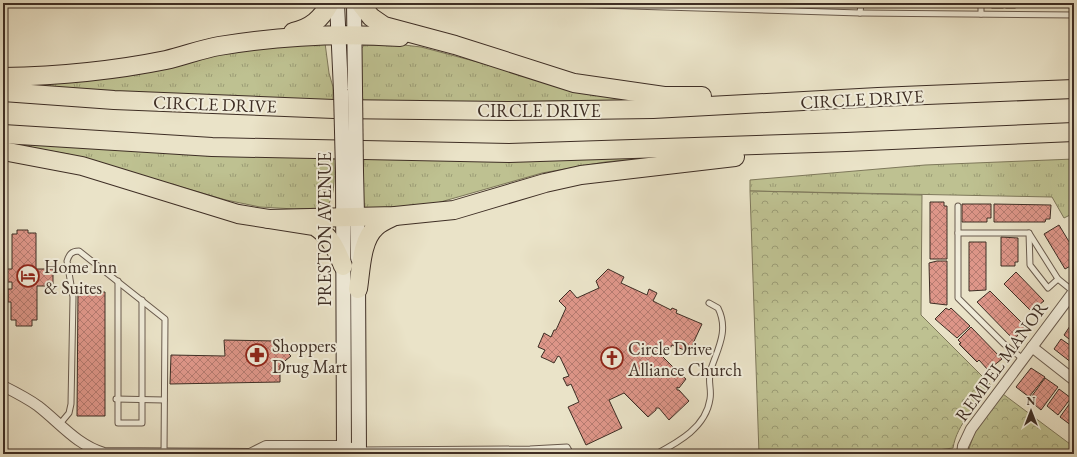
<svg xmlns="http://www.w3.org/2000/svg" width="1077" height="457" font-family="'EB Garamond',serif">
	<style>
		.grass { fill: url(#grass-tufts); stroke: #7e785b }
		.park { fill: url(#park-crowns); stroke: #7e785b }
		.building { fill: url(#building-cross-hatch); stroke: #3e2e25 }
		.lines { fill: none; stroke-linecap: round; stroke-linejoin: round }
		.lane-casing { stroke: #695b4e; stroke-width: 7 }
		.street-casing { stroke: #695b4e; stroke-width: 12 }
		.secondary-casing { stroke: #3e2e25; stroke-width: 16 }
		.highway-casing { stroke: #3e2e25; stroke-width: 20 }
		.lane { stroke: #f1eddb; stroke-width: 5 }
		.street { stroke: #f1eddb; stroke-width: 10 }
		.secondary { stroke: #f1eddb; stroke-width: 14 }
		.highway { stroke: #eae3c8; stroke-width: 18 }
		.secondary-bridge-casing { stroke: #3e2e25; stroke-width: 16; stroke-linecap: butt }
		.secondary-bridge { stroke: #f1eddb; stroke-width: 14 }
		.labels { text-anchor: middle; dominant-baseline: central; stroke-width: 4; stroke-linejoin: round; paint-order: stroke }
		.street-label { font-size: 18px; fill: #3e2e25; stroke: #f1eddb }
		.poi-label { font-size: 18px; fill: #3e2e25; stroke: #f1eddb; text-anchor: start }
	</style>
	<defs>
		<pattern id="grass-tufts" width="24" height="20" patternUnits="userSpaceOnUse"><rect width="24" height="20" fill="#bec191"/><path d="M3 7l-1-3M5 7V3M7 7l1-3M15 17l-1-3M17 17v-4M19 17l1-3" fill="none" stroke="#9c9d76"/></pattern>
		<pattern id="park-crowns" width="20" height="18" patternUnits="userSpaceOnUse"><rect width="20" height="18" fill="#bec191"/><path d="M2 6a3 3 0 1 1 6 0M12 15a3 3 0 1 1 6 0" fill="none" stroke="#9c9d76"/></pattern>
		<pattern id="building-cross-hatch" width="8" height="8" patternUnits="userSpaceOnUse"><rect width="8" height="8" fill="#de9689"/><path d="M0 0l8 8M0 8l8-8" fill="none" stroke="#b57b70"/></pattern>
	</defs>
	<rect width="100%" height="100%" fill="#eae3c8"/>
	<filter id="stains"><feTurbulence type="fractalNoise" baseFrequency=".005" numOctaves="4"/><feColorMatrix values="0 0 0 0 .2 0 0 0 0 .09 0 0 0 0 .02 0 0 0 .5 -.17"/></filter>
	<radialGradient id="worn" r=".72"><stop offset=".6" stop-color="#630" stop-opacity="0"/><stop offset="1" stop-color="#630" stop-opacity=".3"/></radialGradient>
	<!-- grass -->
	<g class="grass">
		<polygon points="325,43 329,73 333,87 333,102 180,97 6,85 221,52"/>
		<polygon points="364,45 404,45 421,47 530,76 655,100 363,103 359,52"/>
		<path d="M40,143L334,157C334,172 336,193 328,205L323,208L295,209L260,207L226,200L68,154L22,146Z"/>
		<path d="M666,156L605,162L542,173L423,207L365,208C358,199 364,171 364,157Z"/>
		<polygon points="1074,159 1074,213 1064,218 1052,197 750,191 750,180 925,165"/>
	</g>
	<!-- park -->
	<g class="park">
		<path d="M750,191L922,195L921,315L991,385C978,405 957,423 953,448L907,454H759Z"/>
		<polygon points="1003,394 1074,447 1074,454 967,454 976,429"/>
	</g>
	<!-- building -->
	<g class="building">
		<rect x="938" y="3" width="9" height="3"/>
		<rect x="992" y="3" width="11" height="5"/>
		<rect x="1006" y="3" width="9" height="5"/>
		<polygon points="930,202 944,202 944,206 947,206 947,259 930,259"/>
		<polygon points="962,204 991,204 991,218 987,218 987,222 962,222"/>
		<polygon points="994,204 1051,205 1050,219 1046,219 1045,222 994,222"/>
		<polygon points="1059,225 1074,250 1074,264 1065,269 1044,234"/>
		<polygon points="17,230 28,230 28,233 36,233 36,269 53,269 53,286 37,286 37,320 32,320 32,326 16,326 16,320 11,320 11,302 8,302 8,289 12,289 12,282 3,282 3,269 12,269 12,234 17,234"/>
		<polygon points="1001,237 1018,238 1018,262 1015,262 1015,266 1001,266"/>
		<polygon points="969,242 986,242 986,290 969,291"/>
		<polygon points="937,261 947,261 947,305 930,303 929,263"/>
		<polygon points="608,269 624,277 621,283 647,295 649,289 657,293 653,301 671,310 672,308 677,310 676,313 702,324 689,352 672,345 667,354 664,353 661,355 678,372 678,374 680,374 686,379 679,388 677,387 677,390 679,390 689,401 669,420 659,408 656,408 656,410 648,417 624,393 609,400 622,428 586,445 568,407 579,402 571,384 567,386 563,378 569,376 560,357 558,356 554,363 548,360 541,357 545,350 538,347 544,333 551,337 554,330 556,330 566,308 559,301 570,290 577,298 599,288 596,281"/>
		<polygon points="1016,272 1044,301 1031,311 1004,284"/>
		<polygon points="990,291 1025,326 1014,340 977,302"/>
		<polygon points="78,292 105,292 105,416 77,416"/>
		<polygon points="946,308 949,310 951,308 970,326 957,338 935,319"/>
		<polygon points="1072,323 1074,325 1074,343 1064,335"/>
		<polygon points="971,327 1002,359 988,370 979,360 977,362 959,344 961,343 958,340"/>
		<polygon points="1061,339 1074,348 1074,361 1072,363 1054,349"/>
		<polygon points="224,340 276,341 291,356 280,365 280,382 170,384 171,355 225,356"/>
		<polygon points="1031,368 1045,377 1029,397 1016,387"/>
		<polygon points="1045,378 1058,387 1041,410 1029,400"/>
		<polygon points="1059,389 1071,398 1058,415 1047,406"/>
		<polygon points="1073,399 1074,423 1072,426 1060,417"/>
	</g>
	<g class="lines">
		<!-- lane casing -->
		<g class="lane-casing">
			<g id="lane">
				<polyline points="531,3 860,13 1074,15"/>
				<polyline points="981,3 981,14"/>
				<polyline points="860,13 861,3"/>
				<polyline points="958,206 958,298 1004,344 1023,359"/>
				<polyline points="958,233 1029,233 1058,279 1074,292"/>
				<polyline points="1029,233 1030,265 1048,288 1058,279"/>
				<polyline points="118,281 118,423 142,423 142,300"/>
				<polyline points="116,399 164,400"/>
				<path d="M59,425L69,413L71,404L73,297L67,261C69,255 71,251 79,251L165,319L164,453"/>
				<polyline points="360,450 530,449 567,447 571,454"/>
				<path d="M656,454C679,442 706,427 710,399C712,389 707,380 711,369C718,348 729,330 718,308L709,303"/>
			</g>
		</g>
		<!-- street casing -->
		<g class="street-casing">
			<g id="street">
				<polyline points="1032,347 1074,380"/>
				<path d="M3,386C15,392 27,398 38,406C60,423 77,445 104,453L250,454"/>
				<polyline points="250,454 266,446 344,446 359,450"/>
				<polyline points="962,454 963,446 971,429 1074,291"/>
			</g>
		</g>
		<!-- secondary casing -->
		<g class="secondary-casing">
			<g id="secondary">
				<polyline points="337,3 341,91"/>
				<polyline points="354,3 355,89"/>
				<polyline points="343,172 344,454"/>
				<polyline points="356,172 358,258"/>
				<polyline points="358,279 359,454"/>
			</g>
		</g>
		<!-- highway casing -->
		<g class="highway-casing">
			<g id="highway">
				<polyline points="360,3 371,17 384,26 455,45 574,83 664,96 702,96"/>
				<path d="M293,32C311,28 321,19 330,3"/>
				<path d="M3,77C58,76 112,71 166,60C184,56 201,49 219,46C279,36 340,33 400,37"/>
				<polyline points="3,92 114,100 334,109 508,111 653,109 878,97 1074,89"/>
				<polyline points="3,134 212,147 509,153 846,142 1074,132"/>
				<path d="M3,151L82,166L238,214L314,226C330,235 336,249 343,266"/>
				<polyline points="268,219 395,216 454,210 545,183 581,175 735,157"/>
				<path d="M358,289C361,270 361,240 376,227C381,222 389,219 395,216"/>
			</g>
		</g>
		<!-- lane -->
		<use href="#lane" class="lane"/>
		<!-- street -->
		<use href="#street" class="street"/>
		<!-- secondary -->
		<use href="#secondary" class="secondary"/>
		<!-- highway -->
		<use href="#highway" class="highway"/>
		<!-- secondary-bridge casing -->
		<g class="secondary-bridge-casing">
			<g id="secondary-bridge">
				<polyline points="355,89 356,172"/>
				<polyline points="341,91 343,172"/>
			</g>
		</g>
		<!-- secondary-bridge -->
		<use href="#secondary-bridge" class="secondary-bridge"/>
	</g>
	<!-- icons -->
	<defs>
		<g id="hotel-ring" transform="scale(1.15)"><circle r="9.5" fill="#f1eddb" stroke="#8f2418" stroke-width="1.5"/><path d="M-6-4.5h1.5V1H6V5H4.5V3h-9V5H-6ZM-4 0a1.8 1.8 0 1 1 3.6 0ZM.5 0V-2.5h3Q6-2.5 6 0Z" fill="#8f2418"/></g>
		<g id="pharmacy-ring" transform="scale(1.15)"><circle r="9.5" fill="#f1eddb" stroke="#8f2418" stroke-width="1.5"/><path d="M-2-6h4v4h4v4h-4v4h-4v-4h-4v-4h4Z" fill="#8f2418"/></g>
		<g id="church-ring" transform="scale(1.15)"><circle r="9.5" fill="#f1eddb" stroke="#8f2418" stroke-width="1.5"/><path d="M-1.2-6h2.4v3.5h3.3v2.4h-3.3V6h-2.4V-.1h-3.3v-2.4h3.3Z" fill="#8f2418"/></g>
	</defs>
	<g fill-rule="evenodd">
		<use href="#hotel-ring" x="28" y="276"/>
		<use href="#pharmacy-ring" x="257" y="355"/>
		<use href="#church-ring" x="612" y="358"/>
	</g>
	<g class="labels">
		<!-- street labels -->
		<g class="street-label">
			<text transform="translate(862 99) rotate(-3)">CIRCLE DRIVE</text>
			<text transform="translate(215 104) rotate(2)">CIRCLE DRIVE</text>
			<text x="539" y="110">CIRCLE DRIVE</text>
			<text transform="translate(324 229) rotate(-90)">PRESTON AVENUE</text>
			<text transform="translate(1001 361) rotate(-54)">REMPEL MANOR</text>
		</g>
		<!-- poi labels -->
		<g class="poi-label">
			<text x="44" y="266">Home Inn<tspan x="44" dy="21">&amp; Suites</tspan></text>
			<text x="272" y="345">Shoppers<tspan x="272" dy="21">Drug Mart</tspan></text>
			<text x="628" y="348">Circle Drive<tspan x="628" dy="21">Alliance Church</tspan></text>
		</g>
	</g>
	<!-- margin -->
	<rect width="1077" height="457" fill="none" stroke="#eae3c8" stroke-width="16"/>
	<rect x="4" y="4" width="1069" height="449" fill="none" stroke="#3e2e25" stroke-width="2"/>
	<rect x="8" y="8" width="1061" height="441" fill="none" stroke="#3e2e25"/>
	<!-- north arrow -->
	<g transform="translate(1031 411)" stroke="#f1eddb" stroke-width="3" paint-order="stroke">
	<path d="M0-3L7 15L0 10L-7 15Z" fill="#3e2e25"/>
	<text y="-6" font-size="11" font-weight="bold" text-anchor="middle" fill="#3e2e25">N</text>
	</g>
	<rect width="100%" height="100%" filter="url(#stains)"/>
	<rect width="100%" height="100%" fill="url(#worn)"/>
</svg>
